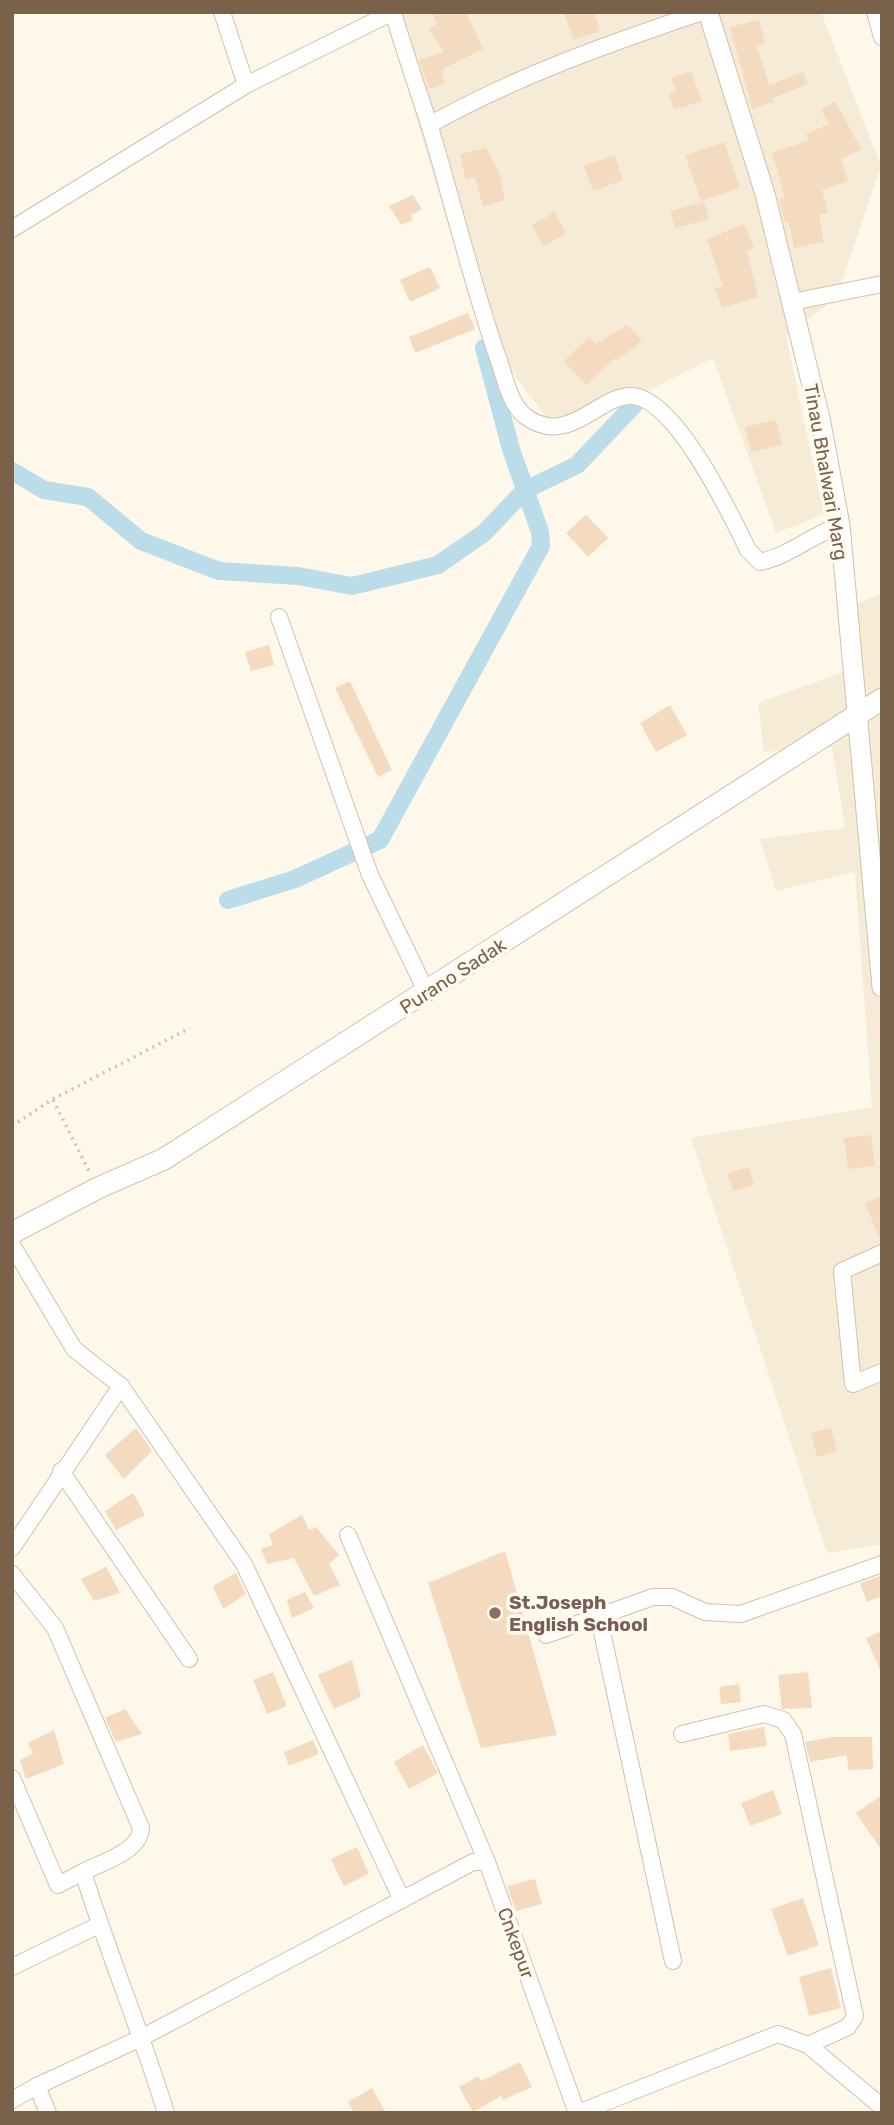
<svg xmlns="http://www.w3.org/2000/svg" width="894" height="2125" font-family="Rubik,sans-serif">
	<style>
		.residential { fill: #f6ebd6 }
		.lines { fill: none; stroke-linecap: round; stroke-linejoin: round }
		.canal { stroke: #bbdce9; stroke-width: 18 }
		.building { fill: #f4dbbf }
		.minor-casing { stroke: #d1c1ad; stroke-width: 18 }
		.tertiary-casing { stroke: #d1c1ad; stroke-width: 21 }
		.secondary-casing { stroke: #d4c2aa; stroke-width: 23 }
		.path { stroke: #dabea1; stroke-width: 3.5; stroke-dasharray: 2 5; stroke-linecap: butt }
		.minor { stroke: #fff; stroke-width: 16 }
		.tertiary { stroke: #fff; stroke-width: 19 }
		.secondary { stroke: #fff; stroke-width: 21 }
		.education-dot { fill: #8d6e63; stroke: #fffbf0; stroke-width: 2.5 }
		.labels { text-anchor: middle; dominant-baseline: central; stroke-width: 7; stroke-linejoin: round; paint-order: stroke }
		.street-label { font-size: 19px; fill: #7a614a; stroke: #fffbf0 }
		.education-label { font-size: 19px; font-weight: bold; fill: #785e54; stroke: #fffbf0; text-anchor: start }
	</style>
	<rect width="100%" height="100%" fill="#fdf8e9"/>
	<!-- residential -->
	<g class="residential">
		<polygon points="398,12 821,12 881,166 836,298 786,336 824,514 776,533 713,358 560,435 479,328 387,20"/>
		<polygon points="882,593 882,1544 827,1553 691,1138 872,1107 855,872 776,891 760,839 845,828 832,747 764,752 758,703 846,671 845,609"/>
	</g>
	<g class="lines">
		<!-- canal -->
		<g class="canal">
			<polyline points="12,471 44,490 88,497 141,541 219,571 298,576 352,586 438,565 484,533 525,490 577,465 634,405"/>
			<polyline points="228,900 295,879 380,840 541,546 540,532 511,449 484,348"/>
		</g>
	</g>
	<!-- building -->
	<g class="building">
		<polygon points="432,12 466,12 483,49 441,70 445,84 429,89 419,60 444,52 429,29 437,24"/>
		<polygon points="564,12 594,12 600,31 573,40"/>
		<polygon points="759,20 765,44 757,46 769,85 803,72 808,84 773,98 774,102 752,109 730,27"/>
		<polygon points="691,71 702,101 674,110 669,94 676,91 671,78"/>
		<polygon points="835,101 861,149 841,159 848,181 822,190 828,213 819,215 824,242 794,248 789,222 785,223 779,199 785,198 772,152 809,141 806,134 829,124 821,110"/>
		<polygon points="724,142 740,188 701,201 685,155"/>
		<polygon points="486,148 499,172 505,200 483,206 475,177 466,179 460,154"/>
		<polygon points="615,155 623,180 593,191 584,166"/>
		<polygon points="413,195 422,209 411,215 413,220 401,225 389,206"/>
		<polygon points="704,202 709,219 675,228 670,211"/>
		<polygon points="555,212 566,234 543,246 532,225"/>
		<polygon points="744,224 754,248 747,251 758,297 722,308 715,288 723,286 707,239"/>
		<polygon points="430,267 440,288 410,302 400,280"/>
		<polygon points="468,313 475,329 415,353 409,337"/>
		<polygon points="627,325 642,341 617,360 615,358 586,385 564,361 589,337 596,344"/>
		<polygon points="776,420 782,445 751,452 745,427"/>
		<polygon points="586,515 608,538 588,557 566,533"/>
		<polygon points="269,645 274,665 251,671 245,652"/>
		<polygon points="350,681 392,770 378,777 335,688"/>
		<polygon points="670,705 687,735 656,752 640,723"/>
		<polygon points="871,1135 875,1166 848,1169 844,1138"/>
		<polygon points="749,1167 754,1185 733,1191 727,1173"/>
		<polygon points="882,1196 882,1242 881,1242 865,1203"/>
		<polygon points="136,1428 152,1451 124,1479 105,1455"/>
		<polygon points="831,1428 837,1451 817,1457 811,1433"/>
		<polygon points="133,1493 145,1515 116,1530 105,1511"/>
		<polygon points="302,1515 309,1530 316,1527 339,1555 329,1564 340,1585 314,1596 294,1558 267,1564 261,1549 273,1545 269,1534"/>
		<polygon points="505,1551 557,1735 481,1748 428,1583"/>
		<polygon points="106,1567 120,1593 94,1601 81,1579"/>
		<polygon points="236,1573 246,1594 223,1609 213,1586"/>
		<polygon points="882,1575 882,1596 867,1602 860,1583"/>
		<polygon points="305,1592 314,1608 292,1618 287,1600"/>
		<polygon points="882,1631 882,1674 866,1638"/>
		<polygon points="352,1660 361,1697 334,1709 318,1675"/>
		<polygon points="273,1672 287,1706 267,1714 253,1680"/>
		<polygon points="808,1672 812,1708 782,1709 778,1675"/>
		<polygon points="739,1684 741,1702 721,1704 719,1687"/>
		<polygon points="125,1709 142,1734 116,1742 105,1718"/>
		<polygon points="764,1727 767,1746 730,1751 728,1734"/>
		<polygon points="54,1730 64,1764 26,1779 20,1760 33,1754 28,1743"/>
		<polygon points="833,1737 872,1737 873,1769 848,1770 847,1755 810,1762 805,1742"/>
		<polygon points="313,1740 319,1754 289,1766 284,1752"/>
		<polygon points="423,1745 438,1773 409,1789 394,1762"/>
		<polygon points="773,1790 782,1814 750,1826 741,1803"/>
		<polygon points="882,1795 882,1851 856,1813"/>
		<polygon points="357,1847 369,1874 344,1886 331,1859"/>
		<polygon points="535,1879 542,1904 516,1911 507,1886"/>
		<polygon points="803,1898 819,1945 788,1956 771,1909"/>
		<polygon points="831,1968 841,2008 809,2016 799,1977"/>
		<polygon points="520,2062 532,2087 503,2100 501,2096 473,2112 459,2087 478,2076 481,2081"/>
		<polygon points="372,2088 386,2113 354,2113 348,2102"/>
	</g>
	<g class="lines">
		<!-- minor casing -->
		<g class="minor-casing">
			<g id="minor">
				<polyline points="222,12 246,85"/>
				<path d="M393,12C404,50 417,87 429,124C453,202 471,281 498,358C505,377 509,403 525,416C568,449 600,393 633,396C677,401 730,513 748,550L760,562C789,556 812,535 840,525"/>
				<polyline points="875,12 882,37"/>
				<path d="M429,125C519,75 605,45 702,12"/>
				<polyline points="12,229 246,85 393,12"/>
				<polyline points="792,302 882,284"/>
				<polyline points="279,617 370,875 427,993"/>
				<polyline points="12,1245 74,1349 121,1386 244,1564 402,1900"/>
				<polyline points="882,1253 842,1271 853,1384 882,1372"/>
				<polyline points="61,1471 189,1659"/>
				<polyline points="348,1535 487,1862"/>
				<polyline points="12,1548 121,1386"/>
				<path d="M12,1574L55,1628L141,1828C140,1852 102,1862 83,1872C108,1953 141,2031 166,2113"/>
				<polyline points="599,1618 673,1961"/>
				<polyline points="546,1635 653,1597 672,1597 705,1612 741,1614 882,1564"/>
				<polyline points="682,1734 764,1714 783,1720 793,1734 855,2016 848,2027 808,2045"/>
				<polyline points="12,1778 58,1885 83,1872"/>
				<polyline points="12,1967 99,1925"/>
				<polyline points="12,2100 37,2086"/>
				<polyline points="48,2113 37,2086 143,2037 473,1862 487,1862 577,2113"/>
				<polyline points="578,2113 778,2034 808,2045 882,2107"/>
			</g>
		</g>
		<!-- tertiary casing -->
		<g class="tertiary-casing">
			<polyline id="tertiary" points="708,12 765,194 820,418 840,525 882,987"/>
		</g>
		<!-- secondary casing -->
		<g class="secondary-casing">
			<polyline id="secondary" points="12,1233 98,1188 164,1159 882,699"/>
		</g>
		<!-- path -->
		<g class="path">
			<polyline points="53,1100 89,1171"/>
			<polyline points="12,1126 53,1099 190,1028"/>
		</g>
		<!-- minor -->
		<use href="#minor" class="minor"/>
		<!-- tertiary -->
		<use href="#tertiary" class="tertiary"/>
		<!-- secondary -->
		<use href="#secondary" class="secondary"/>
	</g>
	<!-- markers -->
	<circle class="education-dot" cx="495" cy="1613" r="7"/>
	<g class="labels">
		<!-- street labels -->
		<g class="street-label">
			<text transform="translate(826 472) rotate(80)">Tinau Bhalwari Marg</text>
			<text transform="translate(453 976) rotate(-33)">Purano Sadak</text>
			<text transform="translate(516 1943) rotate(70)">Cnkepur</text>
		</g>
		<!-- education labels -->
		<g class="education-label">
			<text x="509" y="1602">St.Joseph<tspan x="509" dy="22">English School</tspan></text>
		</g>
	</g>
	<!-- border -->
	<rect width="894" height="2125" fill="none" stroke="#7a614a" stroke-width="28"/>
</svg>
